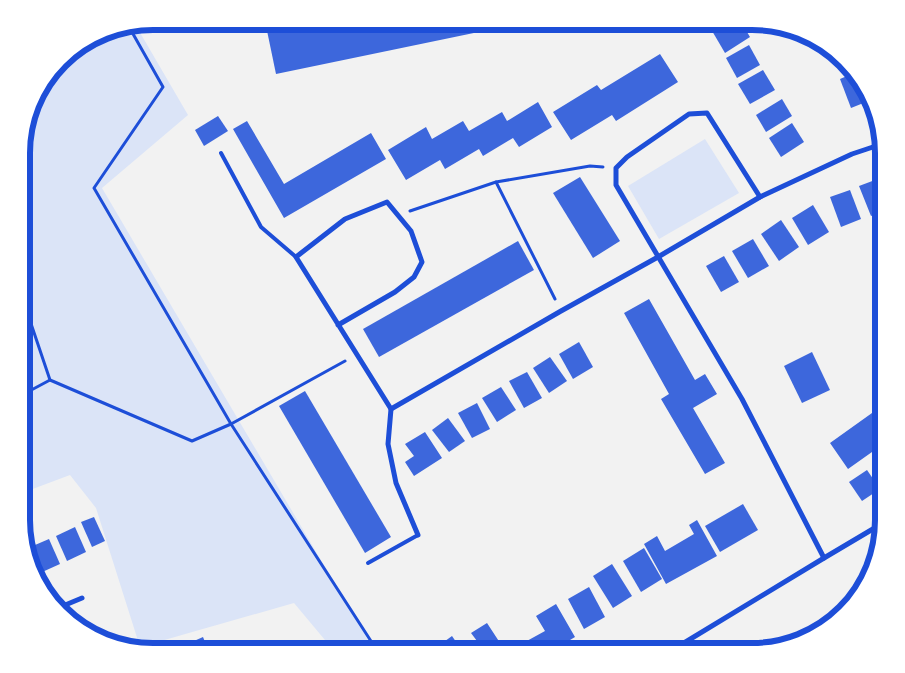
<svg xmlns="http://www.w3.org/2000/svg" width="905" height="673" font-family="'PT Serif',serif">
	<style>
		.green { fill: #dbe4f7 }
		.building { fill: #3d67dc }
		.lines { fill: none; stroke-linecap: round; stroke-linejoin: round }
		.path { stroke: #1d4ed8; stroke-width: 3 }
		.service { stroke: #1d4ed8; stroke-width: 4 }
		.minor { stroke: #1d4ed8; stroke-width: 5 }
		.rim { fill: none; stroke: #1d4ed8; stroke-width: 6 }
	</style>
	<rect width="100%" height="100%" fill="#f2f2f2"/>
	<!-- green -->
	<g class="green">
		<polygon points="135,24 188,115 102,188 375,652 335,652 294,603 140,647 96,508 70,475 22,493 22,135 39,87 66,54 110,28"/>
		<polygon points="705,139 739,193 659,239 628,186"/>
	</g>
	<!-- building -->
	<g class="building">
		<polygon points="265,21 527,21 527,22 276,74"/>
		<polygon points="713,21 741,22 750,37 725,53 708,24"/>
		<polygon points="749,45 760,65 737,78 726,58"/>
		<polygon points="660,54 678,82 616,121 612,115 571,140 553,112 597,85 601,90"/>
		<polygon points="763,70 775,90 750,104 738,84"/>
		<polygon points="854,73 870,95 871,100 851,108 840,79"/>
		<polygon points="782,99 792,116 766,132 756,115"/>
		<polygon points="538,102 552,127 519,147 513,138 483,156 479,149 445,169 440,160 406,180 388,150 426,127 432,139 463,121 469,131 502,112 507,121"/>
		<polygon points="218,116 228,131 204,146 195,130"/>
		<polygon points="247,121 284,184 371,133 386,159 284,218 233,129"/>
		<polygon points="792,123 804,142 781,157 769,138"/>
		<polygon points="580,177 620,241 593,258 553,193"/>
		<polygon points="883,177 884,211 871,216 859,186"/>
		<polygon points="850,190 861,219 841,227 830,197"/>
		<polygon points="813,205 829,232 808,245 792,218"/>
		<polygon points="781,220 799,247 779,261 761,234"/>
		<polygon points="753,239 769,266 748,278 732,251"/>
		<polygon points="518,241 534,270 379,357 363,329"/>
		<polygon points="724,256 739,282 721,292 706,266"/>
		<polygon points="649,299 695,380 705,374 717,394 693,408 725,463 705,474 661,399 669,394 624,313"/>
		<polygon points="579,342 593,367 573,379 559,354"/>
		<polygon points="812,352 830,390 802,403 784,366"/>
		<polygon points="550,357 567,381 549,393 533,368"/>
		<polygon points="527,372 542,398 524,408 509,381"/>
		<polygon points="501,387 516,410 497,422 482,398"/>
		<polygon points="305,391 391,537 365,553 279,406"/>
		<polygon points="477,403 490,429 472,438 458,413"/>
		<polygon points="872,413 884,430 883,461 881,463 872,452 848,469 830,443"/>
		<polygon points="448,418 465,441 449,452 432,430"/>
		<polygon points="425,432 442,458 414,476 405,462 414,456 405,444"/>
		<polygon points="867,470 880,489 862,501 849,482"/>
		<polygon points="743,504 758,530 720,552 705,526"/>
		<polygon points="94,517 105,541 92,547 81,522"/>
		<polygon points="697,520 717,556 666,584 644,544 657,536 665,551 694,534 689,525"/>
		<polygon points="75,527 86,552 67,561 56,536"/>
		<polygon points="49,539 60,564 40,573 28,548"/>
		<polygon points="644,548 662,579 641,592 623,561"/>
		<polygon points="612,564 632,596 613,608 593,576"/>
		<polygon points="589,587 605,617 584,629 568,599"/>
		<polygon points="556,604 575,637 550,652 530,652 525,642 545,631 536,616"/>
		<polygon points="487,623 504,649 500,652 467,652 465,648 477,641 471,633"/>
		<polygon points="452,636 463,652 447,652 441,644"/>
		<polygon points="203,637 209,652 188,652 185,645"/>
	</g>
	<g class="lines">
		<!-- path -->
		<g class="path">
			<polyline points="128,25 163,87 94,188 231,424 378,652"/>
			<polyline points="496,182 555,299"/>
			<polyline points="410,211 496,182 590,166 603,167"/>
			<polyline points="22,297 50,380 192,441 231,424 345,361"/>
			<polyline points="22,395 50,380"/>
		</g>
		<!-- service -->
		<g class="service">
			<polyline points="221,153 261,227 296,257"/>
			<polyline points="368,563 418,535"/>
		</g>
		<!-- minor -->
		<g class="minor">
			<polyline points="760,197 707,113 689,114 627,157 616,168 616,185 742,399 824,558"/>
			<polyline points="338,325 395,292 414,277 422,262 411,231 387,202 345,219 296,257 391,409 388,444 396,483 418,535"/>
			<polyline points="391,409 561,311 658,257 760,197 852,154 882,144"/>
			<polyline points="58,608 82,598"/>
			<polyline points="669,652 824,558 883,523"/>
		</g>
	</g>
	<!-- crop -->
	<path d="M0 0H905V673H0ZM153 30H752A123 123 0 0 1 875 153V520A123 123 0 0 1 752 643H153A123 123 0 0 1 30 520V153A123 123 0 0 1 153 30Z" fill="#fff" fill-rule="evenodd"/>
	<path class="rim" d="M153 30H752A123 123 0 0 1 875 153V520A123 123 0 0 1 752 643H153A123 123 0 0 1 30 520V153A123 123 0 0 1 153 30Z"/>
</svg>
